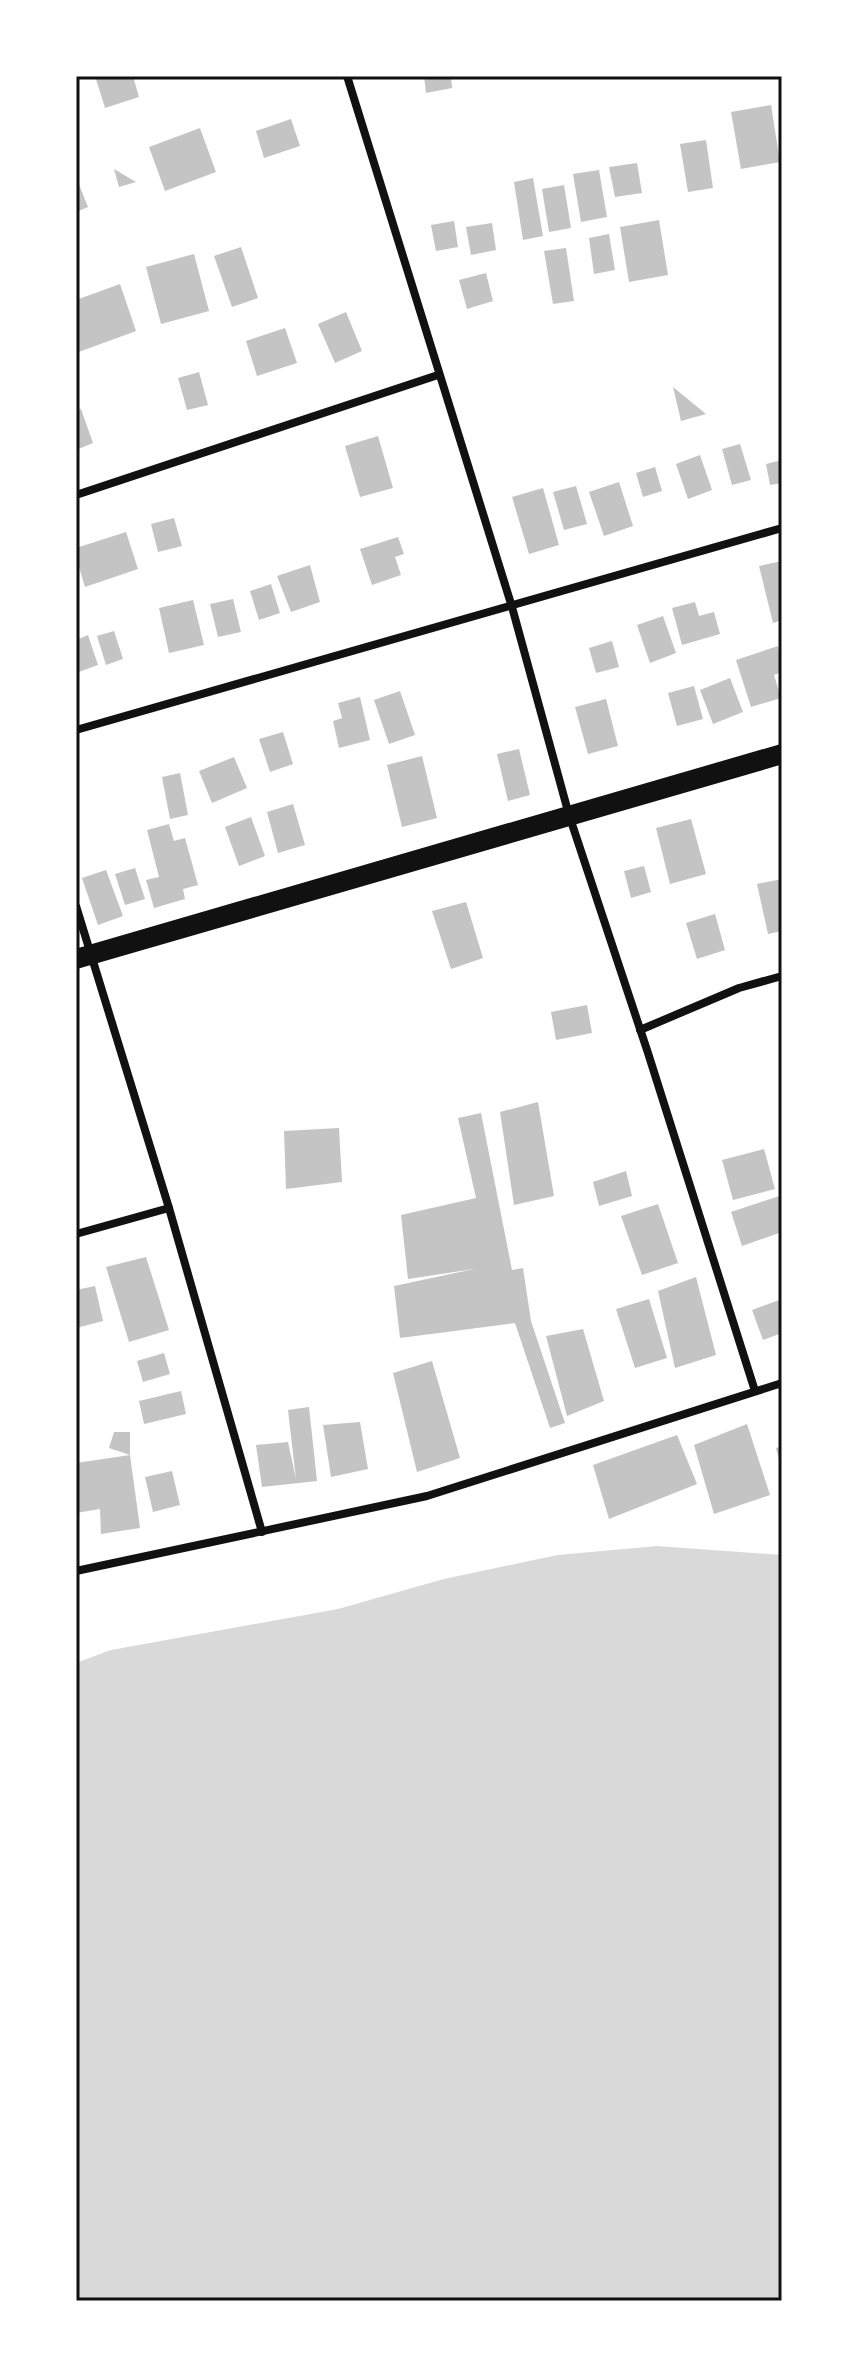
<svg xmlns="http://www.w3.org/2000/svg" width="858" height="2377" font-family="Roboto,sans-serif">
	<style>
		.water { fill: #d9d9d9 }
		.building { fill: #c4c4c4 }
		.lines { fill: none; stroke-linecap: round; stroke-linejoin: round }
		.minor { stroke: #111; stroke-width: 8 }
		.primary { stroke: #111; stroke-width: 20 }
		.neatline { fill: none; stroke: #111; stroke-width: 3 }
	</style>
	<rect width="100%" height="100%" fill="#fff"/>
	<!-- water -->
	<polygon class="water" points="657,1546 782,1555 782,2301 76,2301 76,1663 111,1650 338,1609 444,1579 558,1555"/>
	<!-- building -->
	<g class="building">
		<polygon points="95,76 133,76 139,97 105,108"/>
		<polygon points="424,76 451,76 452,88 426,93"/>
		<polygon points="771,105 780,162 741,169 731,112"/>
		<polygon points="291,119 300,146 264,158 256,131"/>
		<polygon points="200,128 216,172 165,191 149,147"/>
		<polygon points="706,140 713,188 688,192 680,144"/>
		<polygon points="637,163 642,193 615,197 609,167"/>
		<polygon points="114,169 136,182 119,187"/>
		<polygon points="599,170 607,217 581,222 573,174"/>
		<polygon points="76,177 88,207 76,212"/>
		<polygon points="533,178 543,236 523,240 514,182"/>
		<polygon points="564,185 571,228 549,232 542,189"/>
		<polygon points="659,220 668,275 629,282 620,227"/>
		<polygon points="454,221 458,247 436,251 431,225"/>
		<polygon points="492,223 496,250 471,255 466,227"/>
		<polygon points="609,234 615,270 594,274 589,238"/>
		<polygon points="241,247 258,298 232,307 214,256"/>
		<polygon points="566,248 574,301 553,304 544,251"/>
		<polygon points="194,254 209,311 161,324 146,267"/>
		<polygon points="486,273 493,301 467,309 459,280"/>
		<polygon points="120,284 136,331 76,353 76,300"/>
		<polygon points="346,312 362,351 335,363 318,324"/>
		<polygon points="285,328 297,363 257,376 246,341"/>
		<polygon points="199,372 208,405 187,410 178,378"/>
		<polygon points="673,387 706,414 681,421"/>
		<polygon points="81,409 93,443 76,450 76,410"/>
		<polygon points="378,436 393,488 360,497 345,446"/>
		<polygon points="740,444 751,480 732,485 722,449"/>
		<polygon points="700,455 712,490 688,499 676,464"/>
		<polygon points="782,460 782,483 770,485 766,464"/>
		<polygon points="655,467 662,491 643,497 636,473"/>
		<polygon points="619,482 633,526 604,536 589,492"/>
		<polygon points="576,486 587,524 564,530 553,492"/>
		<polygon points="543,488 559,545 529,554 512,497"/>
		<polygon points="174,518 182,546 158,552 151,524"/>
		<polygon points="126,532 138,569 85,587 76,557 76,548"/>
		<polygon points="398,537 404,554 395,557 401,575 372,585 360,549"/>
		<polygon points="782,561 782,620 773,623 759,566"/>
		<polygon points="310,565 320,602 291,612 277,576"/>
		<polygon points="271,584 280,613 259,620 250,591"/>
		<polygon points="233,599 241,632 218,637 210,604"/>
		<polygon points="193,600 204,645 169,653 159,608"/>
		<polygon points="695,602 699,616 714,612 720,634 682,645 672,608"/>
		<polygon points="663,616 676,653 650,663 637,625"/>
		<polygon points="114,631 123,659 106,665 97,636"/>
		<polygon points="88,635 98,665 76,673 76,640"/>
		<polygon points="612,641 619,667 596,673 589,648"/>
		<polygon points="778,646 782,672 774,675 781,698 751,707 736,660"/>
		<polygon points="730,678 743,712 713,724 700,690"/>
		<polygon points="694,686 703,719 677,726 668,693"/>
		<polygon points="400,691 415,735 389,744 374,700"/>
		<polygon points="360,697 370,740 339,748 333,721 342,718 338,703"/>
		<polygon points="606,699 618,746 588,754 575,707"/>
		<polygon points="283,732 293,764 270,772 259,739"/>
		<polygon points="519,749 530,795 508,801 497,754"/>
		<polygon points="422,756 437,818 402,827 387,765"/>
		<polygon points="234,757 247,788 212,803 199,771"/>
		<polygon points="180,773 188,815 170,819 162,777"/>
		<polygon points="293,804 305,845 278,853 267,812"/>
		<polygon points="251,817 265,856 239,866 225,827"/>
		<polygon points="691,819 706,874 670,884 656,828"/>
		<polygon points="169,824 174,841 185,838 198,885 183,889 185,899 154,908 146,880 159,877 147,830"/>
		<polygon points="644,866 651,892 631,898 624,871"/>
		<polygon points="135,868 145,899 125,905 115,874"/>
		<polygon points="106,870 123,916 98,925 82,878"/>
		<polygon points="782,879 782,931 768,934 757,884"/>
		<polygon points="466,902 483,958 451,969 432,911"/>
		<polygon points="715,914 725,950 697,959 686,923"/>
		<polygon points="587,1005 592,1033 556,1040 551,1012"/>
		<polygon points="538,1102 554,1196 514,1205 500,1112"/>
		<polygon points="481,1113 512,1270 523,1268 531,1321 565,1423 550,1428 515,1323 400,1338 394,1286 474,1269 408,1279 401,1215 476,1198 458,1118"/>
		<polygon points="339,1128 342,1182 286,1189 284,1131"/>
		<polygon points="764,1149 775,1189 733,1200 722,1160"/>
		<polygon points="626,1171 632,1196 599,1206 593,1182"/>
		<polygon points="782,1195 782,1232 742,1246 731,1212"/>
		<polygon points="658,1204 678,1263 642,1275 621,1216"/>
		<polygon points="146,1257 169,1330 129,1342 106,1267"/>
		<polygon points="696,1277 716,1355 675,1368 658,1291"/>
		<polygon points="95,1286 103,1321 76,1328 76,1290"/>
		<polygon points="649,1299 667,1358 635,1368 616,1309"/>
		<polygon points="782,1299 782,1333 763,1340 752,1310"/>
		<polygon points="583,1329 604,1401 567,1416 546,1336"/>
		<polygon points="164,1353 170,1374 143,1382 137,1361"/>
		<polygon points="432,1361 460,1458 417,1472 393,1373"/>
		<polygon points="181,1391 186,1414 144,1424 139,1401"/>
		<polygon points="309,1407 317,1481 262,1487 256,1445 288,1442 296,1479 288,1410"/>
		<polygon points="360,1422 368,1469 331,1477 323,1425"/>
		<polygon points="747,1424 770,1495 714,1514 694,1445"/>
		<polygon points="114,1432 130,1432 130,1455 140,1528 101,1534 100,1509 76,1513 76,1463 130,1455 109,1448"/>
		<polygon points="677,1435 697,1484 609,1519 593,1465"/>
		<polygon points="782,1446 782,1467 781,1467 776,1448"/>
		<polygon points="172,1471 180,1505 153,1512 145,1477"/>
	</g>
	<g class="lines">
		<!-- minor -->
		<g class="minor">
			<polyline points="347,76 512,607 569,815 648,1053 755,1391"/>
			<polyline points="76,495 438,375"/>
			<polyline points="76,730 782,528"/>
			<polyline points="76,906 169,1208 262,1532"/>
			<polyline points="640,1030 739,988 782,976"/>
			<polyline points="76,1234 169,1208"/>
			<polyline points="76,1571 427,1496 782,1383"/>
		</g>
		<!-- primary -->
		<polyline class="primary" points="76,959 782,754"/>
	</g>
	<!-- border -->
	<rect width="858" height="2377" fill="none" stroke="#ffffff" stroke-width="156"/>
	<rect x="78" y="78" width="702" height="2221" class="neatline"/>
</svg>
